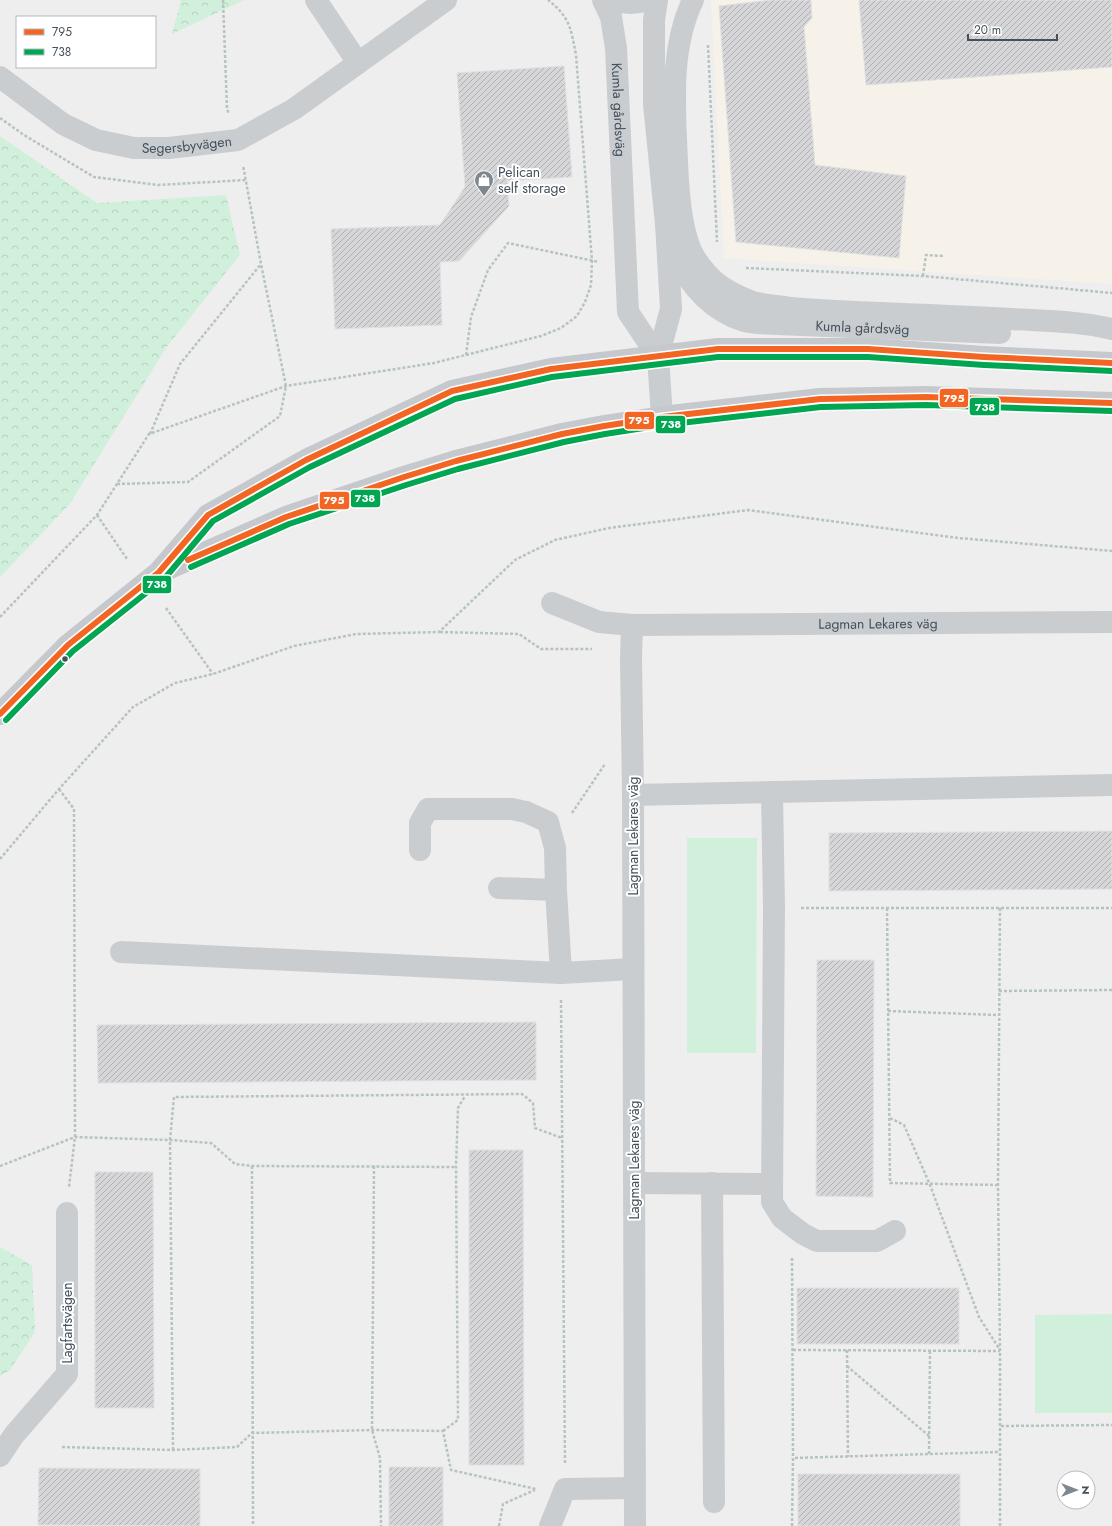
<svg xmlns="http://www.w3.org/2000/svg" width="1112" height="1526" font-family="Jost,sans-serif">
	<style>
		.commercial { fill: #f7f2e9 }
		.green { fill: #d1f0dc }
		.forest { fill: url(#forest-crowns) }
		.building { fill: url(#building-hatch); stroke: #e0e0e1 }
		.lines { fill: none; stroke-linecap: round; stroke-linejoin: round }
		.path { stroke: #b6c4bf; stroke-width: 2.5; stroke-dasharray: 3 2; stroke-linecap: butt }
		.minor { stroke: #cacdd0; stroke-width: 22 }
		.major { stroke: #c5c9ce; stroke-width: 22 }
		.bus-1-casing { stroke: #fff; stroke-width: 9 }
		.bus-2-casing { stroke: #fff; stroke-width: 9 }
		.bus-1 { stroke: #f26522; stroke-width: 6 }
		.bus-2 { stroke: #00a651; stroke-width: 6 }
		.bus-dot { fill: #44515c; stroke: #fff; stroke-width: 1.5 }
		.labels { text-anchor: middle; dominant-baseline: central; stroke-width: 4; stroke-linejoin: round; paint-order: stroke }
		.street-label { font-size: 14px; fill: #44515c; stroke: #fff }
		.poi-label { font-size: 14px; fill: #44515c; stroke: #fff; text-anchor: start }
		.line-badge { stroke: #fff; stroke-width: 1.5 }
		.badge-label { font-size: 11px; text-anchor: middle; font-weight: bold; fill: #fff }
	</style>
	<defs>
		<pattern id="forest-crowns" width="20" height="18" patternUnits="userSpaceOnUse"><rect width="20" height="18" fill="#d1f0dc"/><path d="M2 6a3 3 0 1 1 6 0M12 15a3 3 0 1 1 6 0" fill="none" stroke="#b5d0bf"/></pattern>
		<pattern id="building-hatch" width="6" height="6" patternUnits="userSpaceOnUse"><rect width="6" height="6" fill="#d6d6d9"/><path d="M-1 1l2-2M0 6l6-6M5 7l2-2" fill="none" stroke="#afb0b3"/></pattern>
	</defs>
	<rect width="100%" height="100%" fill="#efeeee"/>
	<!-- commercial -->
	<polygon class="commercial" points="711,0 1112,0 1112,284 724,258"/>
	<!-- green -->
	<g class="green">
		<polygon points="687,838 757,838 756,1053 687,1053"/>
		<polygon points="1112,1314 1112,1413 1035,1413 1035,1315"/>
	</g>
	<!-- forest -->
	<g class="forest">
		<polygon points="181,0 244,0 172,34"/>
		<polygon points="0,136 97,203 226,195 240,255 166,348 69,505 0,577"/>
		<polygon points="0,1247 32,1265 35,1332 10,1370 0,1376"/>
	</g>
	<!-- building -->
	<g class="building">
		<polygon points="771,0 811,0 812,18 804,27 815,165 906,176 899,258 736,242 719,6"/>
		<polygon points="859,0 1112,0 1112,67 866,85"/>
		<polygon points="564,66 572,177 507,181 509,206 459,261 440,262 442,325 335,329 331,229 440,225 465,187 457,73"/>
		<polygon points="1112,831 1112,889 829,891 829,833"/>
		<polygon points="817,960 874,960 873,1197 816,1196"/>
		<polygon points="536,1022 536,1080 98,1083 97,1025"/>
		<polygon points="469,1150 523,1150 524,1465 469,1465"/>
		<polygon points="95,1172 153,1172 154,1408 95,1408"/>
		<rect x="797" y="1288" width="162" height="56"/>
		<rect x="389" y="1467" width="54" height="59"/>
		<polygon points="39,1468 200,1469 200,1526 38,1525"/>
		<rect x="798" y="1474" width="162" height="52"/>
	</g>
	<g class="lines">
		<!-- path -->
		<g class="path">
			<polyline points="223,0 227,109 229,114"/>
			<polyline points="708,45 717,242"/>
			<polyline points="0,118 24,135 94,177 158,185 246,180"/>
			<polyline points="746,268 923,276 1112,293"/>
			<polyline points="923,276 926,255 944,256"/>
			<polyline points="466,355 471,317 488,270 508,243 599,262"/>
			<polyline points="150,434 180,364 261,264"/>
			<polyline points="117,484 188,482 280,416 286,386 261,264 243,165"/>
			<polyline points="97,515 127,559"/>
			<polyline points="166,608 213,674"/>
			<path d="M0,617L97,515L149,434L286,386L434,363L541,336L561,328L577,316L585,302L591,285L592,261L576,55C571,29 570,17 548,0"/>
			<polyline points="440,632 519,634 541,649 592,649"/>
			<polyline points="59,789 74,809 75,1137 69,1187"/>
			<polyline points="572,813 605,764"/>
			<polyline points="0,859 59,789 133,707 175,683 213,674 294,646 356,634 439,632 515,560 555,540 609,528 748,510 958,538 1112,551"/>
			<polyline points="801,908 1112,908"/>
			<polyline points="887,908 890,1183 998,1185"/>
			<polyline points="1000,908 998,1185 1000,1351 1000,1526"/>
			<polyline points="999,991 1112,990"/>
			<polyline points="561,1000 565,1463"/>
			<polyline points="888,1011 998,1015"/>
			<polyline points="890,1118 904,1125 930,1185 979,1317 1000,1350"/>
			<polyline points="0,1166 75,1137 170,1140 211,1143 235,1164 252,1166 456,1167"/>
			<polyline points="252,1166 253,1526"/>
			<polyline points="374,1166 372,1430 380,1458 381,1526"/>
			<polyline points="792,1258 793,1458"/>
			<polyline points="793,1350 1000,1351"/>
			<polyline points="847,1350 848,1457"/>
			<polyline points="847,1366 929,1436"/>
			<polyline points="1001,1426 1112,1425"/>
			<polyline points="443,1431 458,1420 456,1167 458,1108 465,1096"/>
			<polyline points="62,1447 173,1450 237,1447 252,1433 372,1430 443,1431 451,1470 536,1489"/>
			<polyline points="173,1450 170,1140 174,1097 522,1094 533,1103 535,1128 562,1138"/>
			<polyline points="929,1454 930,1351"/>
			<polyline points="499,1526 503,1504 535,1490"/>
			<polyline points="792,1526 793,1458 999,1452"/>
		</g>
		<!-- minor -->
		<g class="minor">
			<polyline points="316,0 358,63"/>
			<path id="s1" d="M603,0L611,17L616,48L628,312L658,357"/>
			<path d="M611,0C624,4 636,4 648,0"/>
			<polyline points="657,0 654,20 654,104 666,224 671,309 658,357 662,417"/>
			<path d="M693,0C669,50 675,109 677,162C678,188 681,236 695,258C700,266 706,273 713,280C723,289 739,297 753,302C764,305 778,306 791,308C813,310 835,311 857,312C908,314 960,316 1011,319C1045,321 1079,321 1112,329"/>
			<path id="s2" d="M0,77L63,124L96,140L134,148H169L238,140L294,109L446,0"/>
			<path id="s3" d="M666,224C670,236 673,248 678,259C690,287 714,312 744,321C754,324 767,323 777,324L1000,333"/>
			<polyline points="552,603 599,622 632,625"/>
			<polyline points="772,793 774,907 772,1202 782,1218 803,1234 817,1241 877,1241 895,1231"/>
			<polyline points="633,795 1112,785"/>
			<polyline points="420,850 420,823 428,809 512,809 526,812 548,822 555,848 556,890 561,973"/>
			<polyline points="499,888 556,890"/>
			<polyline points="121,952 561,973 633,969"/>
			<polyline points="634,1183 772,1184"/>
			<polyline points="712,1183 714,1502"/>
			<polyline points="0,1456 14,1435 67,1374 67,1213"/>
			<polyline points="550,1526 565,1489 635,1488"/>
			<path id="s4" d="M635,1526L633,795L631,658L632,625L1112,622"/>
		</g>
		<!-- major -->
		<g class="major">
			<polyline points="163,571 286,517 404,477 456,461 562,434 604,426 662,417 820,399 926,397 1112,403"/>
			<polyline points="0,714 68,645 159,572 208,515 306,460 452,391 551,369 718,349 868,349 984,357 1112,363"/>
		</g>
		<!-- bus-1 casing -->
		<g class="bus-1-casing">
			<g id="bus-1">
				<polyline points="188,560 286,517 404,477 456,461 562,434 604,426 662,417 820,399 926,397 1112,403"/>
				<polyline points="0,714 68,645 159,572 208,515 306,460 452,391 551,369 718,349 868,349 984,357 1112,363"/>
			</g>
		</g>
		<!-- bus-2 casing -->
		<g class="bus-2-casing">
			<g id="bus-2">
				<polyline points="191,567 289,524 406,485 458,469 564,442 605,434 663,425 821,407 926,405 1112,411"/>
				<polyline points="6,720 73,651 165,578 213,521 310,467 455,399 552,377 718,357 868,357 984,365 1112,371"/>
			</g>
		</g>
		<!-- bus-1 -->
		<use href="#bus-1" class="bus-1"/>
		<!-- bus-2 -->
		<use href="#bus-2" class="bus-2"/>
	</g>
	<!-- icons -->
	<defs>
		<g id="shop-pin" transform="scale(1)"><path d="M0 17L-7.5 6A9.5 9.5 0 1 1 7.5 6Z" fill="#80888f" stroke="#fff"/><path d="M-5-2.5h2.3a2.7 3.5 0 0 1 5.4 0H5L5.5 6h-11ZM-1.5-2.5h3a1.5 2.3 0 0 0-3 0Z" fill="#fff"/></g>
	</defs>
	<g fill-rule="evenodd">
		<use href="#shop-pin" x="484" y="180"/>
	</g>
	<!-- markers -->
	<circle class="bus-dot" cx="65" cy="659" r="3.5"/>
	<g class="labels">
		<!-- street labels -->
		<g class="street-label">
			<text stroke="none"><textPath href="#s1" startOffset="112">Kumla gårdsväg</textPath></text>
			<text stroke="none"><textPath href="#s2" startOffset="207">Segersbyvägen</textPath></text>
			<text stroke="none"><textPath href="#s3" startOffset="249">Kumla gårdsväg</textPath></text>
			<text stroke="none"><textPath href="#s4" startOffset="1147">Lagman Lekares väg</textPath></text>
			<text transform="translate(633 836) rotate(-90)">Lagman Lekares väg</text>
			<text transform="translate(634 1160) rotate(-90)">Lagman Lekares väg</text>
			<text transform="translate(67 1323) rotate(-90)">Lagfartsvägen</text>
		</g>
		<!-- poi labels -->
		<g class="poi-label">
			<text x="498" y="172">Pelican<tspan x="498" dy="16">self storage</tspan></text>
		</g>
	</g>
	<g class="line-badge">
		<rect x="939" y="388" width="30" height="20" rx="4" fill="#f26522"/>
		<rect x="969" y="397" width="31" height="19" rx="4" fill="#00a651"/>
		<rect x="624" y="411" width="31" height="19" rx="4" fill="#f26522"/>
		<rect x="655" y="415" width="31" height="19" rx="4" fill="#00a651"/>
		<rect x="350" y="489" width="31" height="19" rx="4" fill="#00a651"/>
		<rect x="319" y="491" width="31" height="19" rx="4" fill="#f26522"/>
		<rect x="142" y="575" width="30" height="19" rx="4" fill="#00a651"/>
	</g>
	<g class="badge-label">
		<text x="954" y="402">795</text>
		<text x="985" y="411">738</text>
		<text x="639" y="424">795</text>
		<text x="671" y="428">738</text>
		<text x="365" y="502">738</text>
		<text x="334" y="504">795</text>
		<text x="157" y="588">738</text>
	</g>
	<!-- legend -->
	<rect x="16" y="16" width="140" height="52" fill="#ffffff" stroke="#b4b9be"/>
	<rect x="24" y="29" width="20" height="6" fill="#f26522" stroke="#b4b9be"/>
	<text x="52" y="36" font-size="12" fill="#44515c">795</text>
	<rect x="24" y="49" width="20" height="6" fill="#00a651" stroke="#b4b9be"/>
	<text x="52" y="56" font-size="12" fill="#44515c">738</text>
	<!-- north arrow -->
	<g transform="translate(1076 1490) rotate(90)"><circle r="19" fill="#ffffff" stroke="#b4b9be"/>
	<path d="M0-3L7 15L0 10L-7 15Z" fill="#80888f"/>
	<text y="-6" font-size="11" font-weight="bold" text-anchor="middle" fill="#44515c">N</text>
	</g>
	<!-- scale -->
	<path d="M968 34v6h89v-6" fill="none" stroke="#44515c" stroke-width="2"/>
	<text x="974" y="34" font-size="12" fill="#44515c" stroke="#ffffff" stroke-width="3" paint-order="stroke">20 m</text>
</svg>
